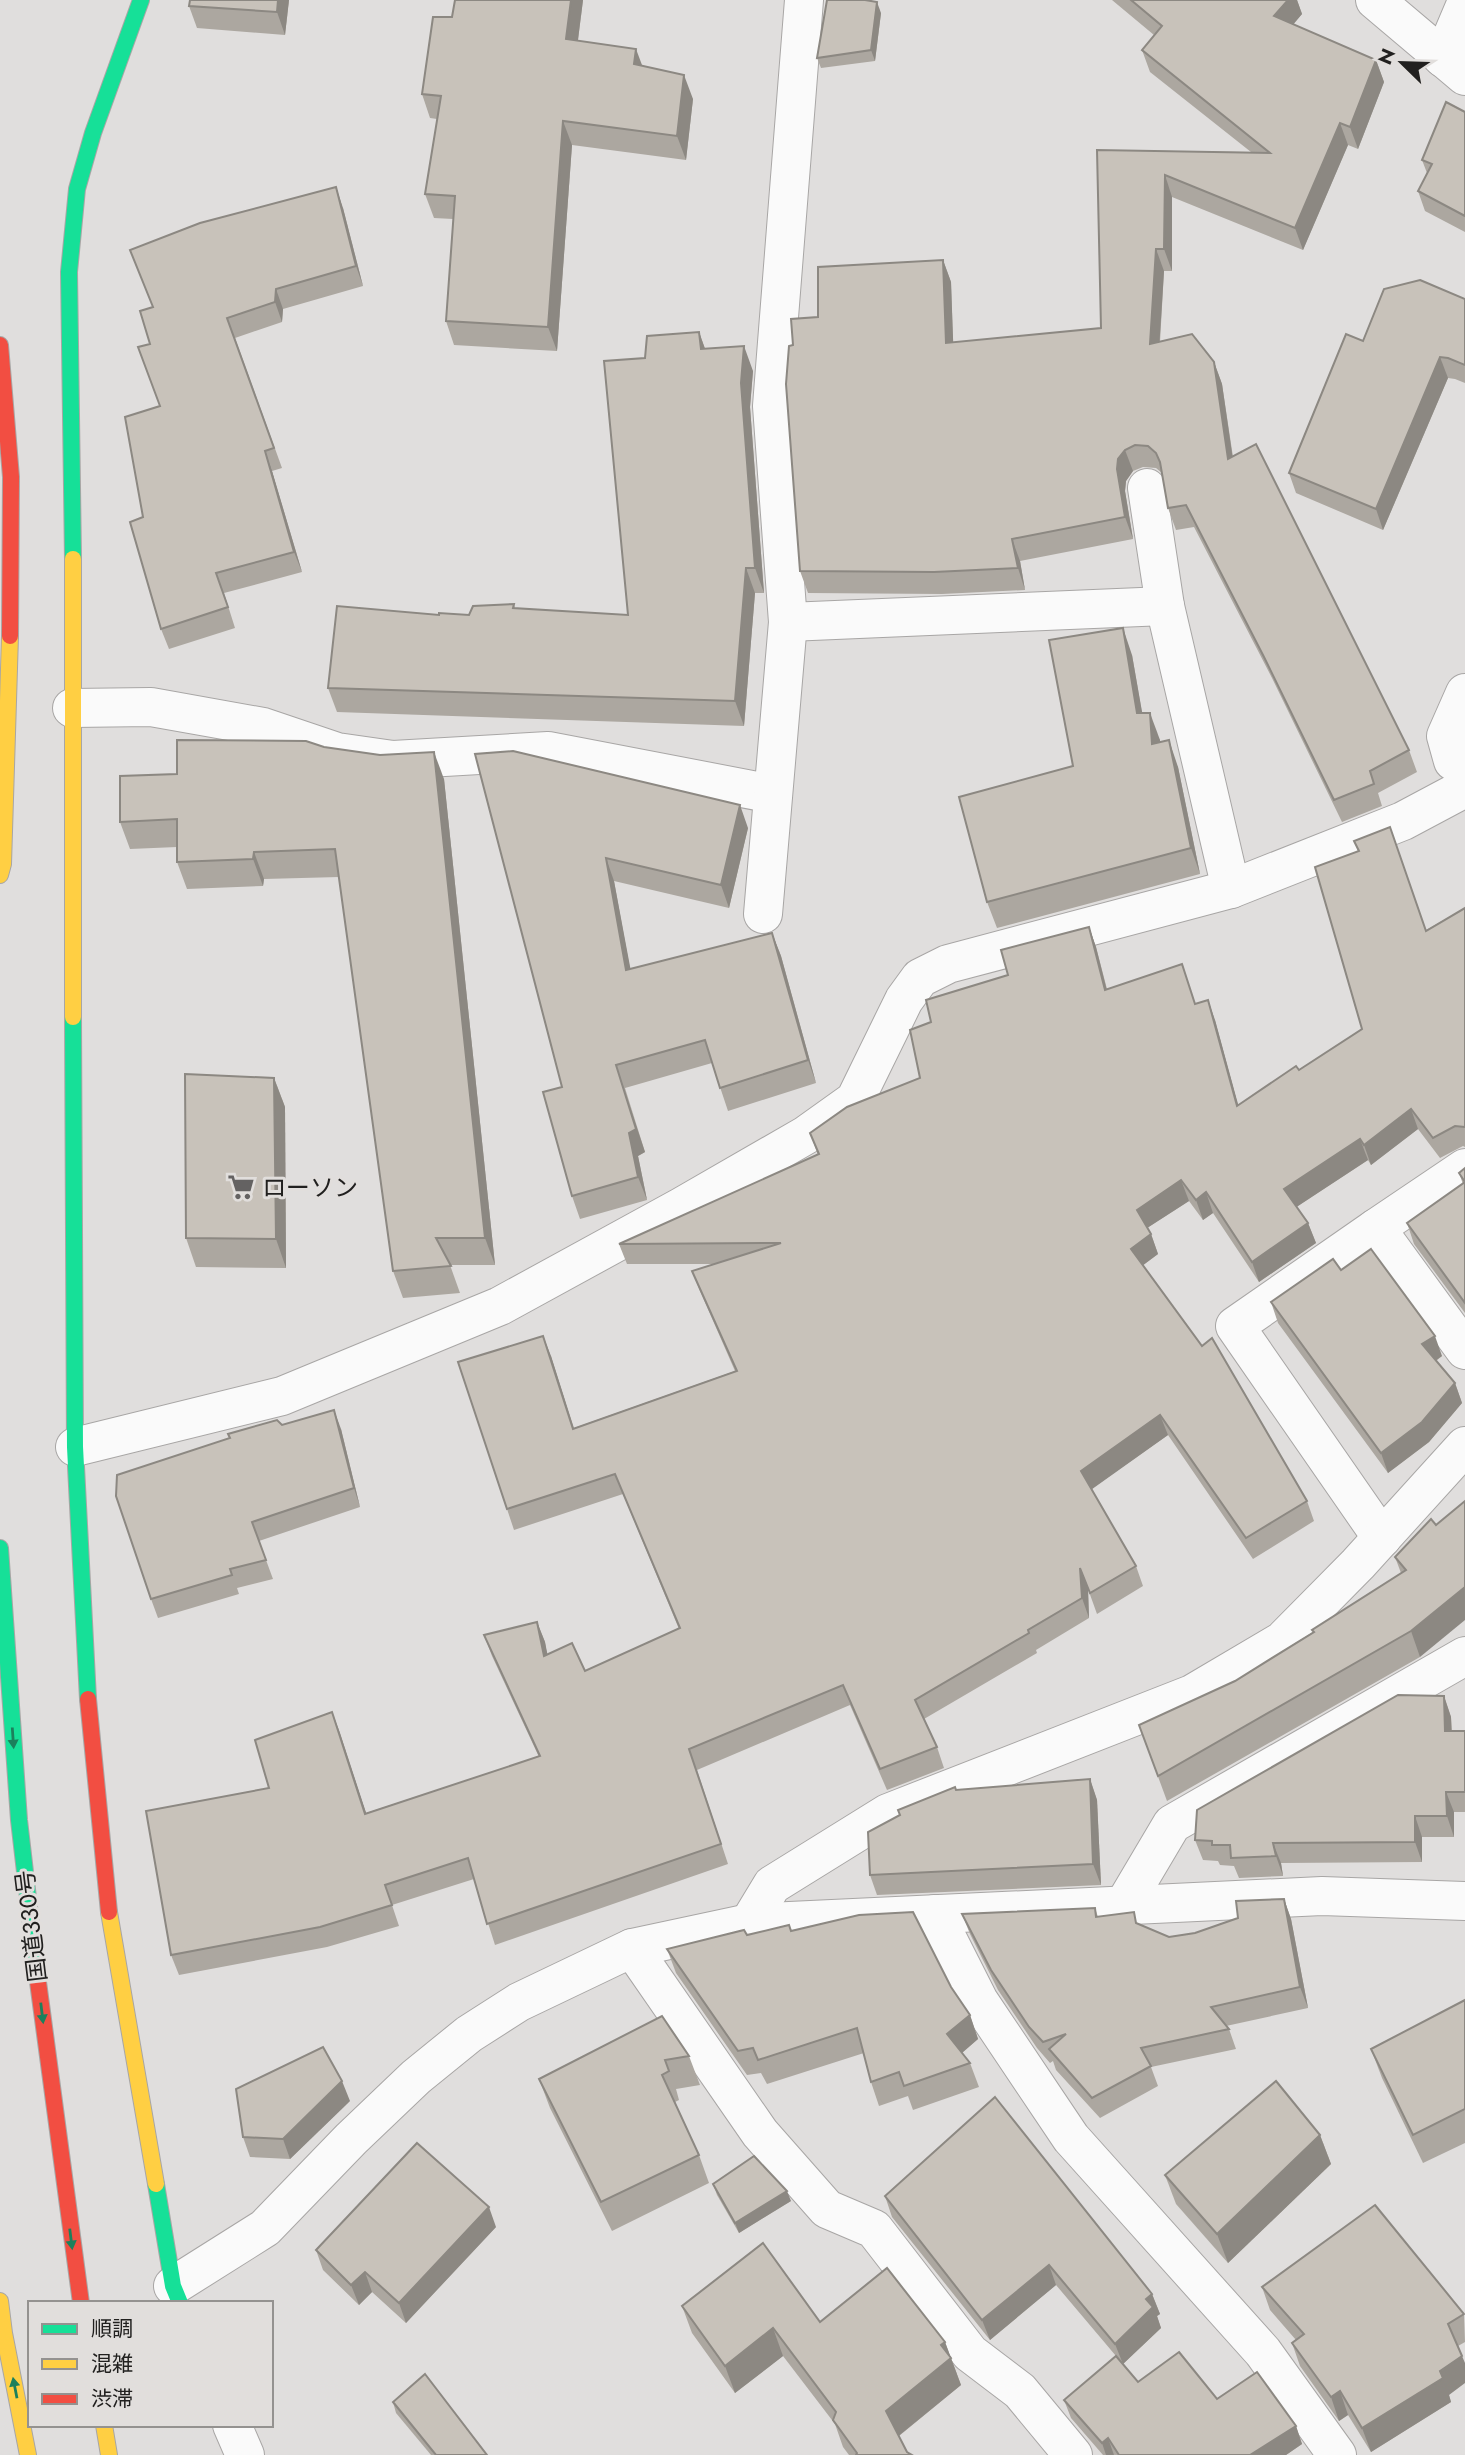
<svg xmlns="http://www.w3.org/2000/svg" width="1465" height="2455" font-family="Jost,'Noto Sans JP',sans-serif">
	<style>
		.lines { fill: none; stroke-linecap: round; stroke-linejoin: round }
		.street-casing { stroke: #a8a6a5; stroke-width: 40 }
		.fast-casing { stroke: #a8a6a5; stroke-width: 18 }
		.slow-casing { stroke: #a8a6a5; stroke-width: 18 }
		.jam-casing { stroke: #a8a6a5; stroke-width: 18 }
		.street { stroke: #fafafa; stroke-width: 38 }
		.fast { stroke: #16e098; stroke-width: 16 }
		.slow { stroke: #ffcf43; stroke-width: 16 }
		.jam { stroke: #f24e42; stroke-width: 16 }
		.wall { fill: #aca7a0 }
		.shaded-wall { fill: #8c8882 }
		.building { fill: #c8c2ba; stroke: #8c8882; stroke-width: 2 }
		.oneway { fill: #1c805c }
		.labels { text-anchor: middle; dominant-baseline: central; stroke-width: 6; stroke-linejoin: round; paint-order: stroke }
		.poi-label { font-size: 24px; fill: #21201f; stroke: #e1dedc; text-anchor: start }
		.street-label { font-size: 24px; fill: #21201f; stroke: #e1dedc }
	</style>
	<rect width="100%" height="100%" fill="#e0dedd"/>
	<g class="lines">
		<!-- street casing -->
		<g class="street-casing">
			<g id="street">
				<polyline points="1375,0 1465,76"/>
				<polyline points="1443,58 1465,6"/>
				<polyline points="1147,488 1165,606 1231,889"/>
				<polyline points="788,622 1165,606"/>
				<polyline points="1465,693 1446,736 1453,761 1465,769"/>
				<polyline points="72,708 151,707 263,727 337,752 393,760 548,751 773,794"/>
				<polyline points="763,914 788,622 772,406 804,0"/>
				<polyline points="1465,1168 1376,1228 1465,1350"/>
				<polyline points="1376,1228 1235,1326 1382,1538"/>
				<polyline points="75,1447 282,1396 500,1306 681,1207 806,1135 855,1100 904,1000 920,978 948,964 1231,889 1403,821 1465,788"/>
				<polyline points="1124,1905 1172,1824 1465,1656"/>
				<polyline points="935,1914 979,2001 1071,2138 1263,2352 1337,2455"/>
				<polyline points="749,1923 772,1885 888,1813 1192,1694 1282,1641 1358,1564 1465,1446"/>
				<polyline points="632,1948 760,2133 827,2209 874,2229 970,2353 1020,2391 1073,2455"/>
				<polyline points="173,2286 265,2228 351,2139 416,2077 469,2034 519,2002 632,1948 749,1923 1322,1896 1465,1901"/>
				<polyline points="232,2425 245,2455"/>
			</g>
		</g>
		<!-- fast casing -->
		<g class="fast-casing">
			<g id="fast">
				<polyline points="73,559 69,272 77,189 93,133 141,0"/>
				<polyline points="73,1017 75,1447 88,1699"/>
				<polyline points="0,1548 19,1820 36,1967"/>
				<polyline points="156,2184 173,2286 180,2303"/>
			</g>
		</g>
		<!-- slow casing -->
		<g class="slow-casing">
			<g id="slow">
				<polyline points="0,875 3,864 10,636"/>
				<polyline points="73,1017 73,559"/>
				<polyline points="109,1912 156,2184"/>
				<polyline points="0,2301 4,2333 28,2455"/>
				<polyline points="104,2425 109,2455"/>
			</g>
		</g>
		<!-- jam casing -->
		<g class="jam-casing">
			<g id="jam">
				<polyline points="0,345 11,477 10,636"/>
				<polyline points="88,1699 109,1912"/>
				<polyline points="36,1967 81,2303"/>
			</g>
		</g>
		<!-- street -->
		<use href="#street" class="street"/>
		<!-- fast -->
		<use href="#fast" class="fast"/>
		<!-- slow -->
		<use href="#slow" class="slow"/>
		<!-- jam -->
		<use href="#jam" class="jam"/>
	</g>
	<!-- wall -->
	<g class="wall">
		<polygon points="190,0 289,0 285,35 197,28 189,6"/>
		<polygon points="583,0 578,40 643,66 693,99 686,160 572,145 557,351 454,345 446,321 453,219 434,218 425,194 437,119 430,118 422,94 452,17"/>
		<polygon points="1112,0 1297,0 1302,14 1293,24 1376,60 1384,82 1358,149 1348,145 1303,250 1172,197 1172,271 1164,271 1160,342 1214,362 1222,384 1233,457 1409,750 1417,772 1378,793 1382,806 1342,822 1272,678 1194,527 1176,530 1168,508 1162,473 1156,468 1143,467 1133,471 1126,481 1125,491 1133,539 1020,561 1025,590 942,594 808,593 800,571 793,345 818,317 943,260 951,282 953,343 1101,328 1097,150 1251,152 1150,72 1142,50 1154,35"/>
		<polygon points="881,13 875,61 821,68 817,58"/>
		<polygon points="1465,112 1465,232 1425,211 1418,191 1427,173 1422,160"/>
		<polygon points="343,208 363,286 283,309 282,322 235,338 282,468 272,471 302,572 224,593 235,628 169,649 161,629 143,517 160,406 153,307 130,250"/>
		<polygon points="1465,299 1465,383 1455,379 1448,378 1383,530 1296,493 1289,473 1363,341"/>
		<polygon points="699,332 705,349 753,371 750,407 764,593 755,593 744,726 337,712 328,688 439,615 469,615 514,604 515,608 628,615 645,358"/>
		<polygon points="1132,655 1142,713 1160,740 1160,742 1178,767 1200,874 997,928 987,902 1073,766"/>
		<polygon points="324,747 444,779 495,1265 450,1265 460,1293 403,1298 393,1271 339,877 264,879 263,886 187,889 177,862 177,847 130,849 120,822 177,774"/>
		<polygon points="475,754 748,828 729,908 614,881 630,969 772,933 781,956 816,1083 728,1111 712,1063 625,1088 645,1152 638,1156 647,1200 580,1219 572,1196 562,1087"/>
		<polygon points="1354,841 1426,930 1465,908 1465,1147 1463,1146 1440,1158 1418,1129 1371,1165 1368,1160 1296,1207 1308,1223 1316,1243 1259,1282 1213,1213 1203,1220 1189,1201 1147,1228 1151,1234 1158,1254 1143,1265 1307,1501 1314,1521 1253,1559 1168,1435 1091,1489 1136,1566 1143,1586 1097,1614 1088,1589 1089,1618 1036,1650 1037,1653 924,1719 937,1747 944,1768 887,1790 850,1705 697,1770 728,1864 495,1945 474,1879 392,1905 399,1926 327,1947 179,1975 171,1955 269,1788 332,1712 366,1813 539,1757 492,1656 484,1635 537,1622 545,1642 547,1655 585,1671 679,1629 623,1494 514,1530 507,1509 551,1356 574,1428 735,1371 700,1291 692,1271 714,1264 627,1264 619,1244 818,1155 810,1133 920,1078 931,1022 1089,927 1096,947 1107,989 1195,1004 1215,1020 1238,1105 1299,1070 1362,1029 1358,851"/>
		<polygon points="274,1078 285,1107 286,1268 196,1267 186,1238"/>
		<polygon points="1465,1168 1465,1313 1414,1244 1407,1223 1463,1184 1459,1173"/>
		<polygon points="1341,1270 1442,1356 1436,1361 1455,1383 1462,1403 1429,1442 1388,1473 1278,1323 1271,1302"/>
		<polygon points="282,1425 341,1429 360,1507 259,1541 273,1579 237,1588 239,1594 158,1618 151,1599"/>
		<polygon points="1431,1519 1420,1657 1167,1801 1139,1725 1235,1681 1313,1632 1401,1573 1395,1557"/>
		<polygon points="1444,1696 1451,1717 1452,1731 1465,1731 1465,1812 1454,1812 1454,1837 1422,1837 1422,1862 1281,1863 1283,1876 1239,1878 1234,1866 1220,1865 1218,1861 1203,1860 1195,1840"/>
		<polygon points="1090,1779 1097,1800 1101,1885 877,1895 870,1875 956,1790"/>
		<polygon points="1284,1899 1291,1919 1308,2008 1226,2026 1229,2029 1236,2049 1151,2067 1158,2086 1100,2118 1056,2070 1053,2061 1050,2063 1037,2048 998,1990 970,1934 962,1914 1095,1908 1098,1917 1138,1924 1169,1937 1195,1933 1238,1918"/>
		<polygon points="791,1931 951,1987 970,2015 978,2039 962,2053 970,2063 979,2087 913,2110 908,2096 879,2106 871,2082 864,2053 767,2084 761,2073 747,2075 676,1973 667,1949 747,1935"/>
		<polygon points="1465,2000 1465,2143 1423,2163 1382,2078 1371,2049"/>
		<polygon points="689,2056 700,2085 676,2089 679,2100 675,2102 699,2155 709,2183 612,2231 550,2108 539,2079"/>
		<polygon points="350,2101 290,2159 250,2157 243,2137"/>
		<polygon points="1320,2135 1331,2164 1228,2263 1176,2204 1165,2175"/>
		<polygon points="713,2184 791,2201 739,2233 717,2195"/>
		<polygon points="885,2196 1152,2294 1160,2314 1157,2316 1161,2328 1123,2364 1138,2382 1217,2399 1296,2426 1302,2444 1286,2455 1103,2455 1071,2418 1064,2400 1116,2356 1056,2285 990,2340 892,2217"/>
		<polygon points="496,2227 406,2323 372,2292 359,2305 323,2270 316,2250"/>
		<polygon points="1262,2287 1464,2314 1465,2342 1458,2346 1449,2395 1451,2402 1371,2452 1348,2415 1339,2421 1300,2366 1292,2343 1296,2340 1270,2310"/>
		<polygon points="682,2306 820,2322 945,2342 961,2385 899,2436 907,2452 912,2455 849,2455 843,2447 835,2424 783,2356 735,2393 692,2333"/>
		<polygon points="393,2402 487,2455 431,2455 396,2413"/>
	</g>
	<!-- shaded-wall -->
	<g class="shaded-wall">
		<polygon points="278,0 289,0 285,35 277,12"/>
		<polygon points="571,0 583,0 575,63 566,39"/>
		<polygon points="1288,0 1297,0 1302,14 1282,38 1274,16"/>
		<polygon points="877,2 881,13 875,61 871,50"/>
		<polygon points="636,49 645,73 634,64"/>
		<polygon points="1376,60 1384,82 1358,149 1350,127"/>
		<polygon points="684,75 693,99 686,160 677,136"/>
		<polygon points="563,121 572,145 557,351 548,327"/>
		<polygon points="1340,123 1348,145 1303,250 1295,228"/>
		<polygon points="1165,175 1172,197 1172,271 1164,249"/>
		<polygon points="336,187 343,208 363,286 356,266"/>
		<polygon points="1156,249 1164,271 1158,366 1150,344"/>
		<polygon points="943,260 951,282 954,365 946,343"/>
		<polygon points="276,289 283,309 282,322 275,302"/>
		<polygon points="699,332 708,357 701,349"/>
		<polygon points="744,346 753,371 750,407 764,593 755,568 741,383"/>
		<polygon points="1440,357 1448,378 1383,530 1376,509"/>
		<polygon points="1214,362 1222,384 1236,481 1228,459"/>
		<polygon points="1125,450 1133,471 1126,481 1125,491 1133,539 1125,517 1117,469 1118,459"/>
		<polygon points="265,451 272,471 302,572 294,552"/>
		<polygon points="1012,539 1020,561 1025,590 1018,568"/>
		<polygon points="746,568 755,593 744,726 735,701"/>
		<polygon points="1123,628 1132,655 1147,740 1137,713"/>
		<polygon points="1150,713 1160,740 1162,771 1152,744"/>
		<polygon points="1169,740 1178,767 1200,874 1191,848"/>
		<polygon points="434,752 444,779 495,1265 485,1238"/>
		<polygon points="740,805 748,828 729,908 721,885"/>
		<polygon points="254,852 264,879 263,886 253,859"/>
		<polygon points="606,858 614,881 635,993 626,970"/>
		<polygon points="1089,927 1096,947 1112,1011 1105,990"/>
		<polygon points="772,933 781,956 816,1083 808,1060"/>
		<polygon points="1208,1000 1215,1020 1244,1126 1237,1106"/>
		<polygon points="616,1065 645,1152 638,1156 647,1200 638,1177"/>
		<polygon points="274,1078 285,1107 286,1268 276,1239"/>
		<polygon points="1411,1109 1418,1129 1371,1165 1364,1145"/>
		<polygon points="1360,1139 1368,1160 1292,1210 1284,1189"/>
		<polygon points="1181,1180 1189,1201 1144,1230 1137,1210"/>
		<polygon points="1206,1192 1213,1213 1203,1220 1196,1200"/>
		<polygon points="1308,1223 1316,1243 1259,1282 1252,1262"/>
		<polygon points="1151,1234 1158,1254 1138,1269 1131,1249"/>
		<polygon points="543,1336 551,1356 580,1449 573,1429"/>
		<polygon points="1435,1336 1442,1356 1429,1365 1422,1344"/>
		<polygon points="1455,1383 1462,1403 1429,1442 1388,1473 1381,1453"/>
		<polygon points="334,1410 341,1429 360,1507 354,1488"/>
		<polygon points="1160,1415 1168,1435 1088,1492 1081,1471"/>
		<polygon points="1080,1568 1088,1589 1089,1618 1082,1598"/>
		<polygon points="1465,1587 1465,1620 1420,1657 1411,1631"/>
		<polygon points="537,1622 545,1642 552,1677 544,1656"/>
		<polygon points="1444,1696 1451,1717 1452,1751 1445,1731"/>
		<polygon points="332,1712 340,1733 373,1834 365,1814"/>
		<polygon points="1090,1779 1097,1800 1101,1885 1093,1864"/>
		<polygon points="1446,1792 1454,1812 1454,1837 1447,1816"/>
		<polygon points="1415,1816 1422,1837 1422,1862 1415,1842"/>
		<polygon points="1273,1843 1281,1863 1283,1876 1276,1856"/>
		<polygon points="1284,1899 1291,1919 1308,2008 1300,1987"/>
		<polygon points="970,2015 978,2039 956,2058 947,2034"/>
		<polygon points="342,2081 350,2101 290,2159 283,2139"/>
		<polygon points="1320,2135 1331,2164 1228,2263 1217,2234"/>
		<polygon points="787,2191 791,2201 739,2233 735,2223"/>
		<polygon points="489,2207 496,2227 406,2323 399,2303"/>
		<polygon points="1049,2265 1056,2285 990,2340 982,2320"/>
		<polygon points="365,2272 372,2292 359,2305 351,2285"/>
		<polygon points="1152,2294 1160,2314 1157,2316 1161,2328 1123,2364 1115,2344 1146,2299"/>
		<polygon points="773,2328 783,2356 735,2393 725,2366"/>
		<polygon points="945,2342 961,2385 896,2438 886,2411 941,2345"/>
		<polygon points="1462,2356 1465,2363 1465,2383 1449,2395 1451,2402 1371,2452 1362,2428"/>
		<polygon points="1340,2391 1348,2415 1339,2421 1331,2397"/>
		<polygon points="1296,2426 1302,2444 1286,2455 1250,2455"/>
		<polygon points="1108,2438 1114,2455 1106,2455 1102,2443"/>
	</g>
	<!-- building -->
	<g class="building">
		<polygon points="190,0 278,0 277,12 189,6"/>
		<polygon points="455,0 571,0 566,39 636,49 634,64 684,75 677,136 563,121 548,327 446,321 455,196 425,194 441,96 422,94 433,17 452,17"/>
		<polygon points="827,0 865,0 877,2 871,50 817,58"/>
		<polygon points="1131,0 1288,0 1274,16 1376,60 1350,127 1340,123 1295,228 1165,175 1164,249 1156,249 1150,344 1192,334 1214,362 1228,459 1256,444 1409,750 1370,771 1374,784 1334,800 1264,657 1186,505 1168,508 1160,462 1156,453 1148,446 1135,445 1125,450 1118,459 1117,469 1125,517 1012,539 1018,568 934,572 800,571 786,384 789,346 793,345 791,319 818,317 818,267 943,260 946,343 1101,328 1097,150 1270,153 1142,50 1162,26"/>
		<polygon points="1446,102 1465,112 1465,216 1418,191 1432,164 1422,160"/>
		<polygon points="336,187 356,266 276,289 275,302 227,318 274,448 265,451 294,552 216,573 228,607 161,629 130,522 143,517 125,417 160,406 138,347 150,344 140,311 153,307 130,250 200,223"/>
		<polygon points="1420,280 1465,299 1465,365 1448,358 1440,357 1376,509 1289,473 1346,334 1363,341 1384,289"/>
		<polygon points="699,332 701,349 744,346 741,383 755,568 746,568 735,701 328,688 337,606 439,615 439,613 469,615 473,606 514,604 513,608 628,615 604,361 645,358 647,336"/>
		<polygon points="1123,628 1137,713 1150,713 1152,744 1169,740 1191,848 987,902 959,797 1073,766 1049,640"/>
		<polygon points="177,740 306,741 324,747 380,755 434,752 485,1238 436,1238 451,1266 393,1271 335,849 254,852 253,859 177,862 177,819 120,822 120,776 177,774"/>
		<polygon points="513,751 740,805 721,885 606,858 626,970 772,933 808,1060 720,1088 705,1040 616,1065 636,1129 629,1133 638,1177 572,1196 543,1092 562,1087 475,754"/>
		<polygon points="1390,827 1426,931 1465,908 1465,1127 1455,1126 1433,1138 1411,1109 1364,1145 1360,1139 1284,1189 1308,1223 1252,1262 1206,1192 1196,1200 1181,1180 1137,1210 1151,1234 1131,1249 1202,1346 1212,1338 1307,1501 1246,1538 1160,1415 1081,1471 1136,1566 1090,1593 1080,1568 1082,1598 1028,1630 1029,1633 915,1700 937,1747 880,1769 843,1685 689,1749 721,1844 487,1924 468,1858 385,1885 392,1905 320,1927 171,1955 146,1811 269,1788 255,1740 332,1712 365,1814 540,1756 484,1635 537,1622 544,1656 572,1643 585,1671 680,1628 615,1474 507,1509 458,1362 543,1336 573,1429 737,1371 692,1271 781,1243 619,1244 819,1154 810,1133 847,1107 920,1078 910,1030 931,1022 926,1000 1008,975 1001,950 1089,927 1105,990 1182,964 1195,1004 1208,1000 1237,1106 1296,1066 1299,1070 1362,1029 1315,867 1359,851 1354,841"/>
		<polygon points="185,1074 274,1078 276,1239 186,1238"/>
		<polygon points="1465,1168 1465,1182 1459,1173"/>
		<polygon points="1465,1182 1465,1303 1407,1223"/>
		<polygon points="1371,1249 1435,1336 1422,1344 1455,1383 1422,1422 1381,1453 1271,1302 1333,1259 1341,1270"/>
		<polygon points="334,1410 354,1488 252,1522 266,1560 230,1569 232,1575 151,1599 116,1496 117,1475 230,1438 228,1434 277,1420 282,1425"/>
		<polygon points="1465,1501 1465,1587 1411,1631 1158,1776 1139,1725 1235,1681 1314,1632 1312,1630 1406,1570 1395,1557 1431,1519 1436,1525"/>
		<polygon points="1398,1695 1444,1696 1445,1731 1465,1731 1465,1792 1446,1792 1447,1816 1415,1816 1415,1842 1273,1843 1276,1856 1231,1858 1230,1845 1212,1845 1212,1841 1195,1840 1197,1810"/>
		<polygon points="1090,1779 1093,1864 870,1875 868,1832 900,1815 898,1810 955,1787 956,1790"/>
		<polygon points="1284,1899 1300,1987 1211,2007 1229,2029 1141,2048 1151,2066 1092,2098 1049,2049 1066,2034 1043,2042 1029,2027 991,1970 962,1914 1095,1908 1096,1917 1134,1912 1136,1923 1169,1937 1195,1933 1238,1918 1236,1901"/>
		<polygon points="913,1912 951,1987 970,2015 947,2034 970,2063 904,2086 899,2072 871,2082 857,2028 758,2060 753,2048 738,2051 667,1949 744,1930 747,1935 789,1925 791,1931 859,1915"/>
		<polygon points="1465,2000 1465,2109 1413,2135 1371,2049"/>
		<polygon points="662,2016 689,2056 665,2060 669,2071 662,2075 699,2155 601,2202 539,2079"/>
		<polygon points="323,2047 342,2081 283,2139 243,2137 236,2089"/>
		<polygon points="1276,2081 1320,2135 1217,2234 1165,2175"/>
		<polygon points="995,2097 1152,2294 1146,2299 1153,2307 1115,2344 1049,2265 982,2320 885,2196"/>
		<polygon points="417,2143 489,2207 399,2303 365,2272 351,2285 316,2250"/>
		<polygon points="754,2156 787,2191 735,2223 713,2184"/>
		<polygon points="1375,2205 1464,2314 1448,2324 1462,2356 1440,2371 1443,2378 1362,2428 1340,2391 1331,2397 1292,2343 1304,2334 1262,2287"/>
		<polygon points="763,2243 820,2322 887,2268 945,2342 941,2345 951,2358 886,2411 907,2452 912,2455 856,2455 857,2453 833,2420 836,2412 773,2328 725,2366 682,2306"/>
		<polygon points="1179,2352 1217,2399 1257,2372 1296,2426 1250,2455 1119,2455 1108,2438 1102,2443 1064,2400 1116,2356 1138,2382"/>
		<polygon points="425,2374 487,2455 436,2455 393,2402"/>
	</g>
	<!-- one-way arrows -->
	<defs><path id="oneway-solid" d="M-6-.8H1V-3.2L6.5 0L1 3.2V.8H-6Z" transform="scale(1.75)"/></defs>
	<g class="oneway">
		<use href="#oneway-solid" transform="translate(13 1738) rotate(86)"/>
		<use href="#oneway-solid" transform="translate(42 2013) rotate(83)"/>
		<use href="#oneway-solid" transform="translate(71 2239) rotate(83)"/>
		<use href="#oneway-solid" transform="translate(15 2388) rotate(-101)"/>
	</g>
	<!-- icons -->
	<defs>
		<g id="supermarket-bare" transform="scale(2.1)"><path d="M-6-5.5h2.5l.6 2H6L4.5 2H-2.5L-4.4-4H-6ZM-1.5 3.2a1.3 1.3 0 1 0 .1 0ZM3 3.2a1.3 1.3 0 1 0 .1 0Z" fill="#646262" stroke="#e1dedc" stroke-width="2.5" paint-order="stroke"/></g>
	</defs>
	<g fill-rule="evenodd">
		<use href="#supermarket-bare" x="241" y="1187"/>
	</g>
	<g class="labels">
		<!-- poi labels -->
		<g class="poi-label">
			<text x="262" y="1187">ローソン</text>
		</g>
		<!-- street labels -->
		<g class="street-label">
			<text transform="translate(31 1926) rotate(-97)">国道330号</text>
		</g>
	</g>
	<!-- legend -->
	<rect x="28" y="2301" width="245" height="126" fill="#e1dedc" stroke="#949290" stroke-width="2"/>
	<rect x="42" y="2324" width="35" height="10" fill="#16e098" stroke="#949290" stroke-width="2"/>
	<text x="91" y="2336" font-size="21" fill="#21201f">順調</text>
	<rect x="42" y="2359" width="35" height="10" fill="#ffcf43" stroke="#949290" stroke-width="2"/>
	<text x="91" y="2371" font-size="21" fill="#21201f">混雑</text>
	<rect x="42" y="2394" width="35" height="10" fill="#f24e42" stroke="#949290" stroke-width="2"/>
	<text x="91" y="2406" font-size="21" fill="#21201f">渋滞</text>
	<!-- north arrow -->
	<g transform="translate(1402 63) rotate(293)" stroke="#e1dedc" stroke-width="5" paint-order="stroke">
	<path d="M0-5L12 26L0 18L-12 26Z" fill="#21201f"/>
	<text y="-10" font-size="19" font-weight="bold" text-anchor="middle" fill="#21201f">N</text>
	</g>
</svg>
